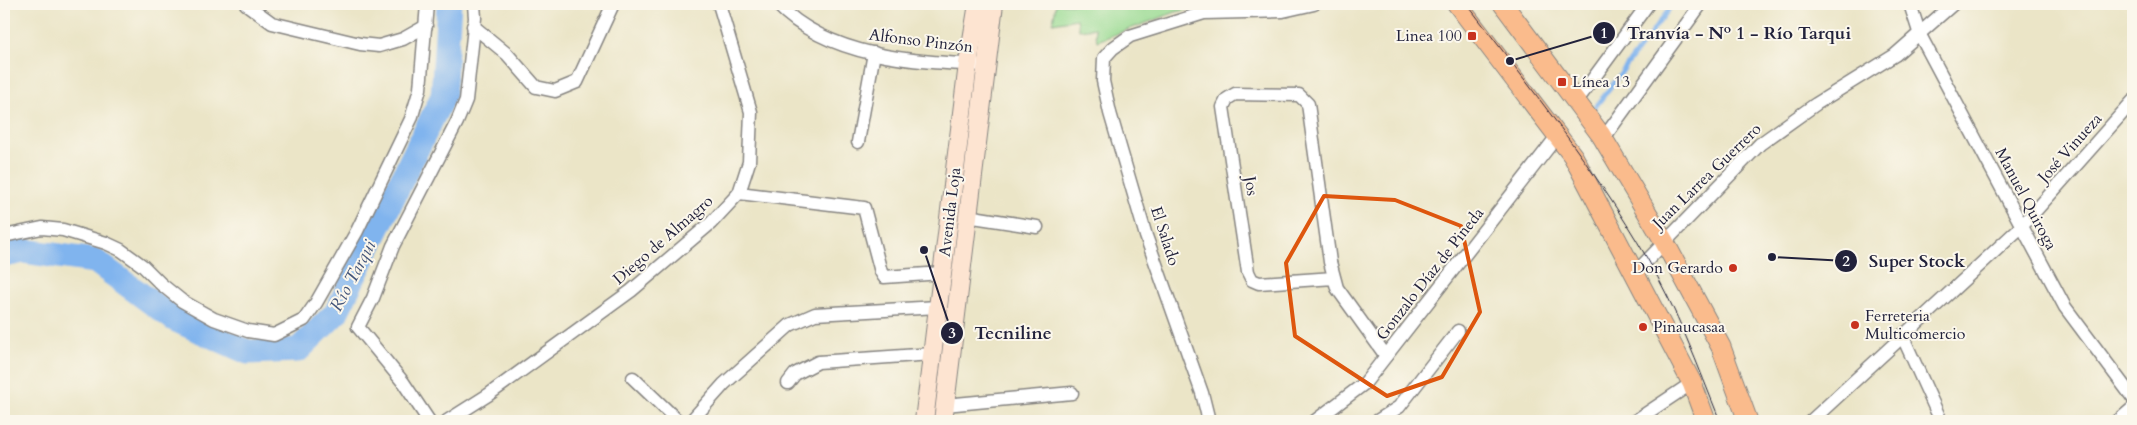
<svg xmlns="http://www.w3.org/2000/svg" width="2137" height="425" font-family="Cardo,serif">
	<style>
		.green { fill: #98da91; stroke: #5d7e66 }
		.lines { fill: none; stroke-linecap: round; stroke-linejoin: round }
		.stream { stroke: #80b4ee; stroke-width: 4.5 }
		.river { stroke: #80b4ee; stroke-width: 25 }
		.street-casing { stroke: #868481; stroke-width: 15 }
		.secondary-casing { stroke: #868481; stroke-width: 20 }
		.primary-casing { stroke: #868481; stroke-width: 21 }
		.street { stroke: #fff; stroke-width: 12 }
		.secondary { stroke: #fde4d1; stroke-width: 18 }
		.primary { stroke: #fabb8c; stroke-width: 19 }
		.tram { stroke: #22223b; stroke-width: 1 }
		.marked { fill: none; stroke: #de560e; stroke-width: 4; stroke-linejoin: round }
		.poi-dot { fill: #c8321e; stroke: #fbf7ec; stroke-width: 2 }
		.labels { text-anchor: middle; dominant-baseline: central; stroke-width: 4; stroke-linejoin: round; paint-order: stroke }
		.poi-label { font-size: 16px; fill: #22223b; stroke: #fbf7ec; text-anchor: start }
		.street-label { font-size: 16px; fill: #22223b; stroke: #fbf7ec }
		.water-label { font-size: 18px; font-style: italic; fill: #43557a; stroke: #fbf7ec }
		.leader { fill: none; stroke: #22223b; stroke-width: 2 }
		.callout-dot { fill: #22223b; stroke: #fbf7ec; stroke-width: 2 }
		.mark-label { font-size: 15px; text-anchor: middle; font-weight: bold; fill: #fff }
		.callout-label { font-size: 18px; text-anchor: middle; font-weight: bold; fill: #22223b; stroke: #fbf7ec; stroke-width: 4; stroke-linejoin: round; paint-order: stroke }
	</style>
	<rect width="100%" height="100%" fill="#fbf7ec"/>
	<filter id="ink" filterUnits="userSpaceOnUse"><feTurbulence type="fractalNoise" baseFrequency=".02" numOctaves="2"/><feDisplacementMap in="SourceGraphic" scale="10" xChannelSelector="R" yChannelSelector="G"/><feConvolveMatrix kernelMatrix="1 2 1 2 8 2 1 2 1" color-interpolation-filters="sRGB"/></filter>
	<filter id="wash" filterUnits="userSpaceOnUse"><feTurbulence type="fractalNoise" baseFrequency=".0096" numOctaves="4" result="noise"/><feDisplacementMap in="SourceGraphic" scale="20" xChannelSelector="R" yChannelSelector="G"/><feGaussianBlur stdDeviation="1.12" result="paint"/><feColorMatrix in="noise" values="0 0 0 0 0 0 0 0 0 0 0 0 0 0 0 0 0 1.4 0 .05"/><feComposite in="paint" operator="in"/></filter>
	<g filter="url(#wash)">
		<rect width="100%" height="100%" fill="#ebe5c7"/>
		<!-- green -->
		<polygon class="green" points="1056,4 1281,4 1213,5 1176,12 1097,41 1095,28 1079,30 1077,19 1053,23"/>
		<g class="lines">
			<!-- stream -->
			<polyline class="stream" points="1591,113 1673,4"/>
			<!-- river -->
			<polyline class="river" points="4,255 24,251 95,261 174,319 248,352 298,350 336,313 443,96 449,4"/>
		</g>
	</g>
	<g filter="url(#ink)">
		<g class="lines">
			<!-- street casing -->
			<g class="street-casing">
				<g id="street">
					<polyline points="246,4 272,23 360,44 379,46 403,39 426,26"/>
					<path d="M777,4C829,58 914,62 985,65"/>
					<polyline points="1910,4 1920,35 2065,307 2133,398"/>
					<polyline points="473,26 507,54 536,87 555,91 577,82 613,4"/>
					<polyline points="1576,102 1648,4"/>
					<polyline points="1603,139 1701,4"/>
					<polyline points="858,142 874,53"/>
					<polyline points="739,193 864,208 881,272 884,277 942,273"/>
					<polyline points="967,216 1037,227"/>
					<polyline points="4,236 42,228 63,230 106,243 121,250 143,266 161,284 182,301 214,319 248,331 274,335 304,320 316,303 357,231 411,119 420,89 427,4"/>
					<polyline points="1635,273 1760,144 1816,104 1895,55 1953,4"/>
					<polyline points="1334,278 1259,283 1252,280 1248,272 1223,107 1227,99 1235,94 1299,95 1308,104 1330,262 1337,288 1386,356"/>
					<polyline points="1902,335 1941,421"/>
					<polyline points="633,378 678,421"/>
					<polyline points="788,383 795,374 818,362 932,354"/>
					<polyline points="945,405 1072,393"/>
					<polyline points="429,421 403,382 358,327 373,298 393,246 457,122 466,100 475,18 474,4"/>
					<polyline points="447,421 488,395 631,291 711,223 739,193 749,162 751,112 719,4"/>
					<polyline points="691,421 724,384 790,325 815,314 938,307"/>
					<polyline points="1209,421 1202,393 1146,236 1110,113 1103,81 1104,58 1113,48 1130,36 1204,13 1283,11 1314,4"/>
					<polyline points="1315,421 1365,383 1558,135"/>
					<polyline points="1377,421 1399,407 1458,331"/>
					<polyline points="1635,421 1692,383"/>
					<polyline points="1811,421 2022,226 2133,101"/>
					<polyline points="2118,421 2133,408"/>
				</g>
			</g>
			<!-- secondary casing -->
			<g class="secondary-casing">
				<g id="secondary">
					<polyline points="924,421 968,64 978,4"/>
					<polyline points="943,421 994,4"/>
				</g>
			</g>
			<!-- primary casing -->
			<g class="primary-casing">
				<g id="primary">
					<polyline points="1457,4 1573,156 1692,383 1706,421"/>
					<polyline points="1503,4 1601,135 1664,241 1721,347 1748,421"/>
				</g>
			</g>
			<!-- street -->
			<use href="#street" class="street"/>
			<!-- secondary -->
			<use href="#secondary" class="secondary"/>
			<!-- primary -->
			<use href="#primary" class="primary"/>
			<!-- tram -->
			<path class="tram" d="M1467,4C1529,86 1595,168 1647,258C1677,309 1698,366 1720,421"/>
		</g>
	</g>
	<!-- marked area -->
	<path class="marked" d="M1324,196L1395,200L1461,226L1480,312L1442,377L1387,396L1295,336L1286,263Z"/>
	<!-- markers -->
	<g class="poi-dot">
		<rect x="1467" y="31" width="10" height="10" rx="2.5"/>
		<rect x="1557" y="77" width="10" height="10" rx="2.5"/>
		<circle cx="1733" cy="268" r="5"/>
		<circle cx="1855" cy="325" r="5"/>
		<circle cx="1643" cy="327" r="5"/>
	</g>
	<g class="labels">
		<!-- poi labels -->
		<g class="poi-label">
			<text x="1462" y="36" text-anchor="end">Linea 100</text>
			<text x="1572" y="82">Línea 13</text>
			<text x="1723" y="268" text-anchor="end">Don Gerardo</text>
			<text x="1865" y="316">Ferreteria<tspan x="1865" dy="18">Multicomercio</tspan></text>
			<text x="1653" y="327">Pinaucasaa</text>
		</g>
		<!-- street labels -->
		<g class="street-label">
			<text transform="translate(921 41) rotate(7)">Alfonso Pinzón</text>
			<text transform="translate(2070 148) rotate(-48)">José Vinueza</text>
			<text transform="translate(1707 176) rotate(-44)">Juan Larrea Guerrero</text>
			<text transform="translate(1251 186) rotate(81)">Jos</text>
			<text transform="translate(2026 199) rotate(62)">Manuel Quiroga</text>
			<text transform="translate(950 212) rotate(-83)">Avenida Loja</text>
			<text transform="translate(1165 236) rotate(72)">El Salado</text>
			<text transform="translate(663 240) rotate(-41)">Diego de Almagro</text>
			<text transform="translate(1430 274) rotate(-52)">Gonzalo Díaz de Pineda</text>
		</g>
		<!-- water labels -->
		<g class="water-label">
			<text transform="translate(353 276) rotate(-62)">Río Tarqui</text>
		</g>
	</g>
	<!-- callouts -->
	<path class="leader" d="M1510 61L1604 33M1772 257L1846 261M924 250L952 333"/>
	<g class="callout-dot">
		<circle cx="1510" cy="61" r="5"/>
		<circle cx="1772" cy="257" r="5"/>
		<circle cx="924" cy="250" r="5"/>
		<circle cx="1604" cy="33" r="12"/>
		<circle cx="1846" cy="261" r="12"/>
		<circle cx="952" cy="333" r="12"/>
	</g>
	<g class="mark-label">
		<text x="1604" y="38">1</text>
		<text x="1846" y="266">2</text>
		<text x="952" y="338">3</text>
	</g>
	<g class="callout-label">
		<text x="1739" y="39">Tranvía - Nº 1 - Río Tarqui</text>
		<text x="1917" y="267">Super Stock</text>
		<text x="1013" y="339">Tecniline</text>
	</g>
	<!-- margin -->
	<rect width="2137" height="425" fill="none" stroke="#fbf7ec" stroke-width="20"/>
</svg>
